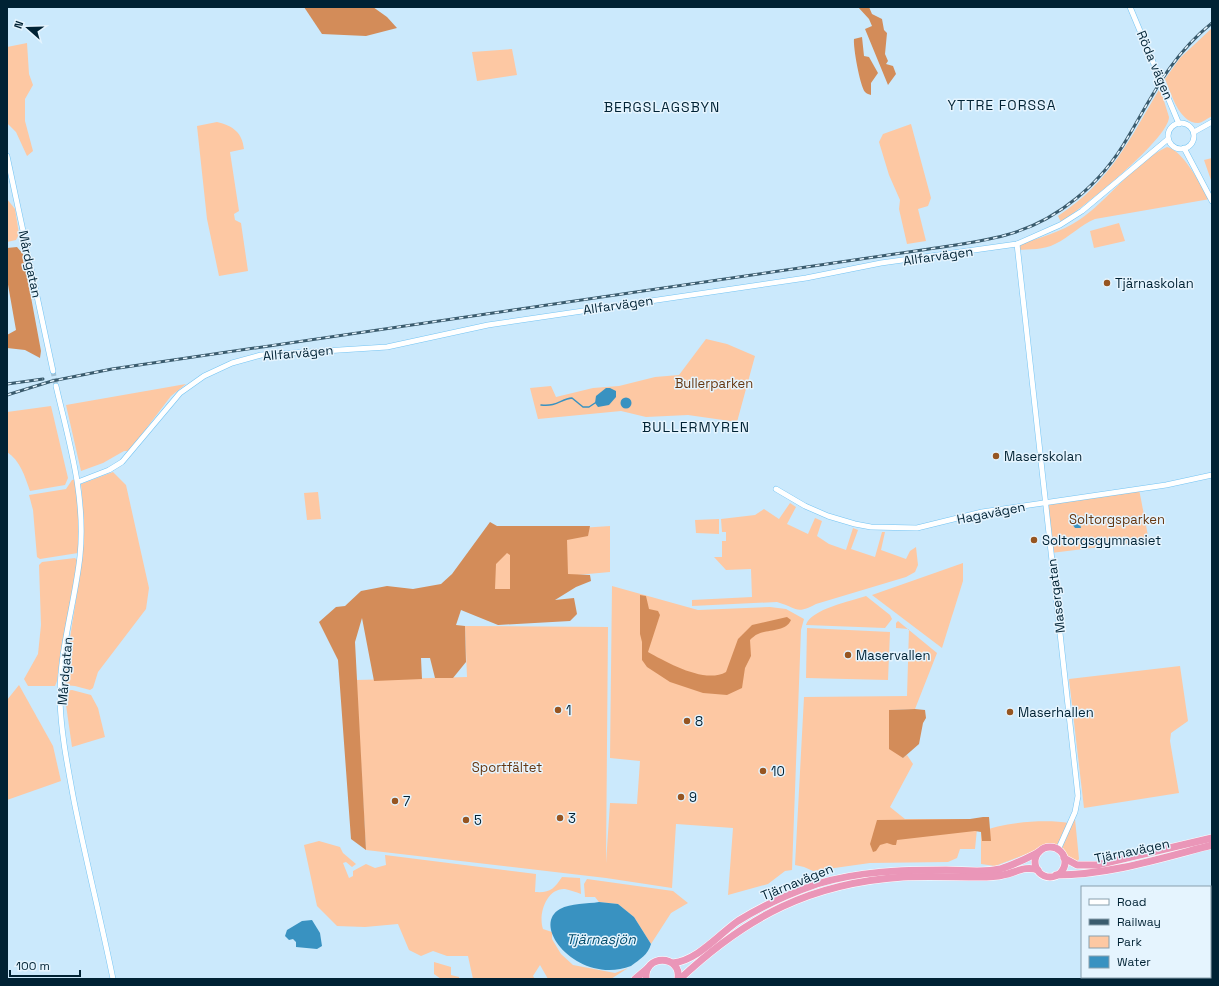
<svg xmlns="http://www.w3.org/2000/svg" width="1219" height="986" font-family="'Space Grotesk',sans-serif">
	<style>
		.green { fill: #fdc8a3 }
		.forest { fill: #d38c59; fill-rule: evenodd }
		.water { fill: #3992c1 }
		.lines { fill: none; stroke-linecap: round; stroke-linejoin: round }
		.stream { stroke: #3992c1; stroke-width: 1.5 }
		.tertiary-tunnel { stroke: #a2c1d4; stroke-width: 5; stroke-dasharray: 5 2.5; stroke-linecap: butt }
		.tertiary-casing { stroke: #74c4f3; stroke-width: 6 }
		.trunk-casing { stroke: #fff; stroke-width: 8 }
		.tertiary { stroke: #fff; stroke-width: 5 }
		.trunk { stroke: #ea96b8; stroke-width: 7 }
		.rail-casing { stroke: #3a5b6d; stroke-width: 3 }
		.rail { stroke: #e5f4fe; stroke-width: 1.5; stroke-dasharray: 4.5; stroke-linecap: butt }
		.poi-dot { fill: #965521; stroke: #e5f4fe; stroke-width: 1.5 }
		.labels { text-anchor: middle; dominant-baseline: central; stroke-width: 3; stroke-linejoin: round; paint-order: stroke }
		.street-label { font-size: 13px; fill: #002234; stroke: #e5f4fe }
		.poi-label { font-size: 13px; fill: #002234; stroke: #e5f4fe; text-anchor: start }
		.park-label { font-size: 13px; fill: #663711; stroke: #e5f4fe }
		.neighbourhood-label { font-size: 14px; letter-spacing: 1px; fill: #002234; stroke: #e5f4fe }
		.water-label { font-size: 14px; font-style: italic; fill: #014c6c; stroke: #e5f4fe }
	</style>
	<rect width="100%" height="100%" fill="#cbe9fc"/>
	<!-- green -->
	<g class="green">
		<path d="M1212,28V116C1208,118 1202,123 1198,123C1179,123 1171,93 1165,79L1180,58Z"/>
		<polygon points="27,43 29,74 33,85 25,99 25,121 33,151 27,156 16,132 7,123 7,47"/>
		<polygon points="512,49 517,75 477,81 472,52"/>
		<path d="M1160,88L1169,117C1169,139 1081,209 1061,222L1058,216C1111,181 1129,140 1160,88Z"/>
		<path d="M217,122C233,126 242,132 244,149L230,152L239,211L234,214L235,220L241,223L248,271L219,276L207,219L197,126Z"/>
		<polygon points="911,124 931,198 928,206 918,209 926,241 907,244 899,209 900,200 889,175 879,142 883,134"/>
		<path d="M1167,147C1183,150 1201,186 1210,199L1095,219C1080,225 1070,237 1055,244C1044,250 1030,249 1018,250L1019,244C1040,238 1061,232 1079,220C1108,201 1135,161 1167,147Z"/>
		<polygon points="1212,158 1212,183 1204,160"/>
		<polygon points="7,199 15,209 19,234 16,240 7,242"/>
		<polygon points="1119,223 1125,241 1094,248 1090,231"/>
		<polygon points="706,339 727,344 755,356 737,422 688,415 646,417 621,411 538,419 530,388 551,386 556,397 593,388 619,386 655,377 679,375"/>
		<polygon points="186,384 171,396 129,451 124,451 103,463 81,471 66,405"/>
		<path d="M51,406L68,478L65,485L30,491C25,477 20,460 7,452V412Z"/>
		<path d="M113,472L126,485L149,588L146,609L98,672L93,688L90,690L75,686L64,685C69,633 81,582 84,530C84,515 82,499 81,484Z"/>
		<polygon points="76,479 80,527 78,553 40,559 37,557 33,510 29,495 66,489 72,480"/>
		<polygon points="1139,489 1149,541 1051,553 1045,503"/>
		<polygon points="318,492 321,519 307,520 304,493"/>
		<path d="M790,503L796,507L787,524L808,534L815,518L822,521L817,536L829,544L846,550L853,528L858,530L851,549L875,557L882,532H885L881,550L906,559L910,551L916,547L918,565L915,572L906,577L816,604C795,615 798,608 777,602L692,606V600L752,597L751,569L726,570L714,557H722V541H726V532H722L721,519L755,515L764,509L779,519Z"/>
		<polygon points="719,519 719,534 696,533 695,520"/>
		<polygon points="610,526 610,572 566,576 565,529"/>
		<polygon points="518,529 520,600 491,599 491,541"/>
		<polygon points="75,558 78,561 61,650 57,681 55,686 28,686 24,679 38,654 41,625 39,565 42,562"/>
		<polygon points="963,563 963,581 942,648 872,595"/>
		<polygon points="612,586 698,610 770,607 786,609 804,619 801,630 792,870 785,871 768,884 728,895 733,828 676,824 672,888 606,878 366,850 356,680 467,677 465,626 608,627 606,863 610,803 637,804 640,761 610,758"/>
		<path d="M866,596L890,615L892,619L885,628L806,625C811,609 851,601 866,596Z"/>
		<polygon points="898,621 937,653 915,709 889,710 903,758 907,755 913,764 890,807 905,819 978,819 975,849 960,849 957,858 948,862 870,863 813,871 804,867 795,865 804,697 907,696 909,629 896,628 896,623"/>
		<polygon points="807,628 890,632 888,680 806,678"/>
		<polygon points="1180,666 1188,721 1171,733 1170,741 1179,793 1084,808 1069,679"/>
		<polygon points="19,685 53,746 61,781 7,800 7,700"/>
		<polygon points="72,690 91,695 98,708 105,737 72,747 64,691"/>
		<path d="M1075,819L1079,859L1076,863C1059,854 1065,844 1041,846L1037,850L995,866L981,864V832C1003,822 1046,819 1069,823Z"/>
		<path d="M319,841L340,847L343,853L356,864L352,867L346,862L343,863L349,878L353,876V871L366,864L375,868L386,865L385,855L536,874L535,892C550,893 554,889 562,877L580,878L581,894C576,892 570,890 565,889C546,888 538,915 543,929L552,932V939L561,954L573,965L615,973L628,968L611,979H548L540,965L533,976L535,979H473L468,956H447L433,951L421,956L409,950L398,924L365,927L337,926L317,906L304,845Z"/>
		<polygon points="587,879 673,891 688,903 671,913 651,944 634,917 618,904 599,902 595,897 585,897 584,884"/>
		<polygon points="434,962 451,967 451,975 459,977 459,979 441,979 434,974"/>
	</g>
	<!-- forest -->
	<g class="forest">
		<polygon points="304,7 373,7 387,17 397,28 366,36 322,34"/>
		<polygon points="858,7 869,7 872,14 882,19 884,30 887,33 885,54 888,61 886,64 893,66 896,74 888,85 865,29 872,26 869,19"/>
		<path d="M862,37L864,56L869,57L878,73L871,83V95C869,94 867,94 865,92C860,86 853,47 854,39Z"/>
		<polygon points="17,247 23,254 41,351 40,358 25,350 7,348 7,335 16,330 7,279 7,248"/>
		<path d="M490,522L497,526H590L588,536L567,540L568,574L590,575L591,581L576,587L555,600L574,598L577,614L570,621L498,625L461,610L456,625L465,626L466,662L453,678H435L430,658H421L422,679L374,681L362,618L355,642L366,850L351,839L338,660L319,622L336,607L345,606L361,591L387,586L413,589L441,584L452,574ZM507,553L510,555V589H495L496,564Z"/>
		<path d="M640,595L646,596L649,609L658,611L660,615L648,652C668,663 705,684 726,672L738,639L752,625L787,617L791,620C786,632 769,629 758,634C755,635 752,638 750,640L751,656L745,668L742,688L727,695L703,693L670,682L647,667L642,660V642L640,634Z"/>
		<polygon points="915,709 925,710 926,718 923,723 919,744 903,758 889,749 889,710"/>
		<polygon points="983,817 989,817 991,841 982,841 981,832 975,831 897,840 896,845 893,845 887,843 880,845 876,851 873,852 870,844 877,820 970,819"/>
	</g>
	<!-- water -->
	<g class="water">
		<polygon points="606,388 610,388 616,391 616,397 609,405 598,407 595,403 596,396"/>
		<circle cx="626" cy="403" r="5.5"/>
		<polygon points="1078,515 1081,528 1075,528 1070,521 1072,518"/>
		<path d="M599,902L618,904L634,917L651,944C648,955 640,959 631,966C579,986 529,926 560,909C571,903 587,904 599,902Z"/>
		<polygon points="312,920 320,933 322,946 317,949 296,947 296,942 293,939 289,940 285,936 287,930 302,921"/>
	</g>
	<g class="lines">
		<!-- stream -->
		<path class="stream" d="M541,405C557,407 561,399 572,398L583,407H589L595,403"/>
		<!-- tertiary-tunnel -->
		<polyline class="tertiary-tunnel" points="53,371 56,386"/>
		<!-- tertiary casing -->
		<g class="tertiary-casing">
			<g id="tertiary">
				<polyline points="1130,7 1179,124"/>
				<circle cx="1181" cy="136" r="13"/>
				<polyline points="1194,132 1212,122"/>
				<polyline points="1184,148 1212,201"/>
				<polyline points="7,156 53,371"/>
				<polyline points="1017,244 1078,796 1075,812 1058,850"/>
				<path d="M56,386C69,442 86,497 80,556C75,603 59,651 60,700C61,734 68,768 74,801C86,861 101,920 113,979"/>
				<polyline points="78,482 109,470 122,462 180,393 204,376 232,363 261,355 387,347 488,325 806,278 881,263 1017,244 1060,225 1082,211 1168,139"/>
				<polyline points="776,489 805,506 828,516 855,524 871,527 917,528 982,512 1166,485 1212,475"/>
			</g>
		</g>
		<!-- trunk casing -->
		<g class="trunk-casing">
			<g id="trunk">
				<circle cx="1050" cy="862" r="15"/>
				<polyline points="1064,858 1077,865 1097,865 1212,838"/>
				<path d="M1056,875C1109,875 1162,858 1212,845"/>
				<path d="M673,963C698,960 718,935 738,921C762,906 791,893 817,884C860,871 902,870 946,870C963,870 983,873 1000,869C1014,865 1027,858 1039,852"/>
				<polyline points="635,979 648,968"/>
				<path d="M646,979C643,954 682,954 678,979"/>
				<path d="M680,979C747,916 811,883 903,877C928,876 954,877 979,877C987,877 995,877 1003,875C1015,873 1025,865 1038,870"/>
			</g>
		</g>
		<!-- tertiary -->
		<use href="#tertiary" class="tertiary"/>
		<!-- trunk -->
		<use href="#trunk" class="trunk"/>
		<!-- rail casing -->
		<g class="rail-casing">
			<g id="rail">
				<polyline points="7,384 43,379"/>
				<path d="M7,395L52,381L112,369L929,249C955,245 981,242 1006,235C1058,221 1102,183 1128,137C1154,93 1171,56 1212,23"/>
			</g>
		</g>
		<!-- rail -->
		<use href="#rail" class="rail"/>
	</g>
	<!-- markers -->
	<g class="poi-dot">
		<circle cx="1107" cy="283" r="4"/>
		<circle cx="996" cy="456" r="4"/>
		<circle cx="1034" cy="540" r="4"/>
		<circle cx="848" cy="655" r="4"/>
		<circle cx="558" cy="710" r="4"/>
		<circle cx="1010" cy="712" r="4"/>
		<circle cx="687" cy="721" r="4"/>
		<circle cx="763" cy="771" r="4"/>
		<circle cx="681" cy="797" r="4"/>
		<circle cx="395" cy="801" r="4"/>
		<circle cx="560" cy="818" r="4"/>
		<circle cx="466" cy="820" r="4"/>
	</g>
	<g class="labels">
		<!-- street labels -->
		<g class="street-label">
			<text transform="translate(1155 65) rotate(67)">Röda vägen</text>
			<text transform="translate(938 256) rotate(-8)">Allfarvägen</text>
			<text transform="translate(30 264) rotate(78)">Mårdgatan</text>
			<text transform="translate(618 305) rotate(-8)">Allfarvägen</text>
			<text transform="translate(298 353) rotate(-5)">Allfarvägen</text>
			<text transform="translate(991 513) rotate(-11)">Hagavägen</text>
			<text transform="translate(1056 596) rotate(-97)">Masergatan</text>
			<text transform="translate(65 671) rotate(-85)">Mårdgatan</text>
			<text transform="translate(1132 851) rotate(-12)">Tjärnavägen</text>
			<text transform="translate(797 882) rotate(-22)">Tjärnavägen</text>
		</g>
		<!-- poi labels -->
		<g class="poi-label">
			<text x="1115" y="283">Tjärnaskolan</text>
			<text x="1004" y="456">Maserskolan</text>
			<text x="1042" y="540">Soltorgsgymnasiet</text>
			<text x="856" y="655">Maservallen</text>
			<text x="566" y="710">1</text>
			<text x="1018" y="712">Maserhallen</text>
			<text x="695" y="721">8</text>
			<text x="771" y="771">10</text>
			<text x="689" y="797">9</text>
			<text x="403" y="801">7</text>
			<text x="568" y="818">3</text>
			<text x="474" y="820">5</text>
		</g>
		<!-- park labels -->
		<g class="park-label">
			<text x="714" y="383">Bullerparken</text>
			<text x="1117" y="519">Soltorgsparken</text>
			<text x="507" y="767">Sportfältet</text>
		</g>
		<!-- neighbourhood labels -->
		<g class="neighbourhood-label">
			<text x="1002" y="105">YTTRE FORSSA</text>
			<text x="662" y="107">BERGSLAGSBYN</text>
			<text x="696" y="427">BULLERMYREN</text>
		</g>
		<!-- water labels -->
		<g class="water-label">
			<text x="601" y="939">Tjärnasjön</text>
		</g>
	</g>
	<!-- border -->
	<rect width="1219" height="986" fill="none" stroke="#002234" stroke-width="16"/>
	<!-- legend -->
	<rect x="1081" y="886" width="130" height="92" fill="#e5f4fe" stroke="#89a0ad"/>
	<rect x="1089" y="899" width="20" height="6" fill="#ffffff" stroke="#89a0ad"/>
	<text x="1117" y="906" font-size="12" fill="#002234">Road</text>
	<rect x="1089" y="919" width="20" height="6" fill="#3a5b6d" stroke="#89a0ad"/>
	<text x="1117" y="926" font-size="12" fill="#002234">Railway</text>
	<rect x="1089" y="936" width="20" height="12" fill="#fdc8a3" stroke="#89a0ad"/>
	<text x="1117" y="946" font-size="12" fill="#002234">Park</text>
	<rect x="1089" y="956" width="20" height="12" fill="#3992c1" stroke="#89a0ad"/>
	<text x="1117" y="966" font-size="12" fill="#002234">Water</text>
	<!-- north arrow -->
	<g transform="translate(28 28) rotate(290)" stroke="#e5f4fe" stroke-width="3" paint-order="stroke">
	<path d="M0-3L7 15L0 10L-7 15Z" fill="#002234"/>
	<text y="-6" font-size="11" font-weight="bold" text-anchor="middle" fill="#002234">N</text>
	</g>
	<!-- scale -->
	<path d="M10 970v6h70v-6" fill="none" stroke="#002234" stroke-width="2"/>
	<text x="16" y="970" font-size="12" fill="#002234" stroke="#e5f4fe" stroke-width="3" paint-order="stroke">100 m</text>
</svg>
